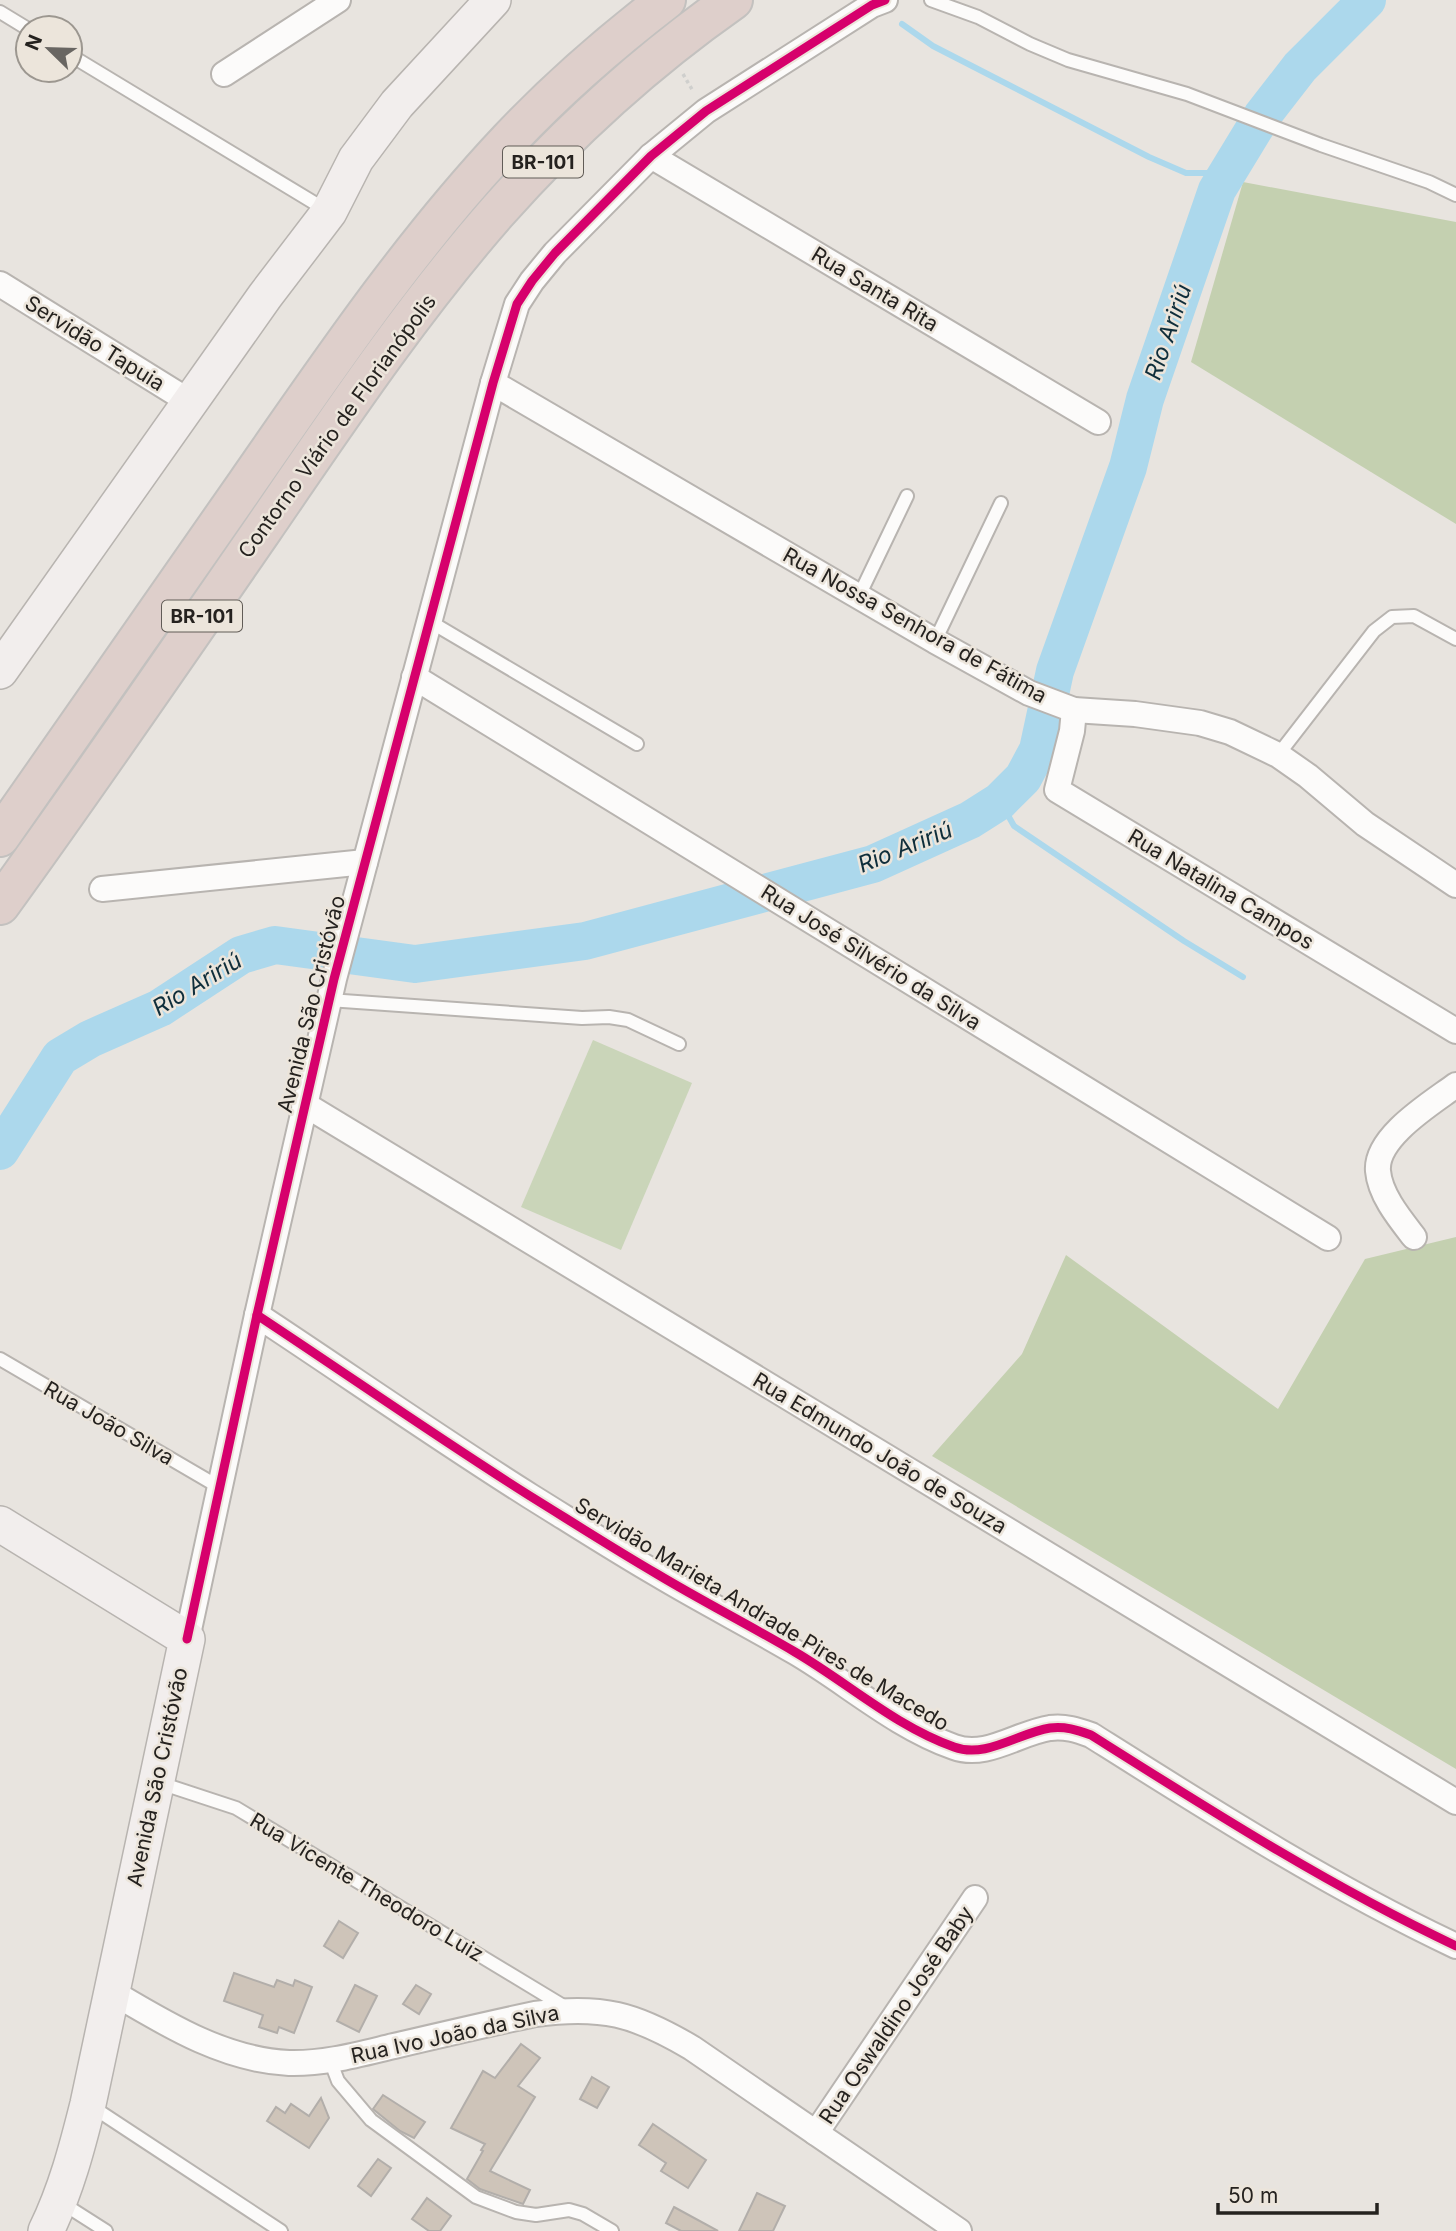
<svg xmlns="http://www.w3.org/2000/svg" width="1456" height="2231" font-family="Inter,sans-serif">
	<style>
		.green { fill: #cad5b9 }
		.forest { fill: #c4d0b0 }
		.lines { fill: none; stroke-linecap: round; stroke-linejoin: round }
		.stream { stroke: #acd8ec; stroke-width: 6 }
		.river { stroke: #acd8ec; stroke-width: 38 }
		.building { fill: #cec4b9; stroke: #b2aeaa; stroke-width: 2 }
		.lane-casing { stroke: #b8b4b0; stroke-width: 16 }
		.street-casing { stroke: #b8b4b0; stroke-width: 28 }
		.secondary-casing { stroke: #b8b4b0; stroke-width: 38 }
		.highway-casing { stroke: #c3c1bf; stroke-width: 42 }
		.path { stroke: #cfcfcd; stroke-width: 3.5; stroke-dasharray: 3.5 3.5; stroke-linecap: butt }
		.lane { stroke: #fcfbfa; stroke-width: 12 }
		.street { stroke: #fcfbfa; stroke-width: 24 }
		.secondary { stroke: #f2eeed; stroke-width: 35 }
		.highway { stroke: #decfcb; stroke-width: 38 }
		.cycleway-casing { stroke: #ece5db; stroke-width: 13 }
		.cycleway { stroke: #d6006c; stroke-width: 9 }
		.labels { text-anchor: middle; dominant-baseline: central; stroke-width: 5; stroke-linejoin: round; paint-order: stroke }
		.shield { fill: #ece5db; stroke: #615c57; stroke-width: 2 }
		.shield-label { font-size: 19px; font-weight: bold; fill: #25221f }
		.street-label { font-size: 21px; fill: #25221f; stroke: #ece5db }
		.water-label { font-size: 23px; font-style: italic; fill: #0f2e3b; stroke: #ece5db }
	</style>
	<rect width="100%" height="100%" fill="#e8e4df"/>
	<!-- green -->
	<polygon class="green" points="593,1040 692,1083 621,1250 521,1207"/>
	<!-- forest -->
	<g class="forest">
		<polygon points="1243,182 1456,222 1456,524 1191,362"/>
		<polygon points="1456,1237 1456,1769 932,1456 1022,1354 1066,1255 1278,1409 1365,1259"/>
	</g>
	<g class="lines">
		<!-- stream -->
		<g class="stream">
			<polyline points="902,24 933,46 1149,157 1186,173 1228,173"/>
			<polyline points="1000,801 1014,826 1184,941 1243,977"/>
		</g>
		<!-- river -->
		<polyline class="river" points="0,1151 60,1057 90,1039 160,1008 241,955 275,945 415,964 585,941 873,864 970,820 1000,801 1023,778 1038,750 1055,671 1128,467 1145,399 1217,190 1262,116 1300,67 1367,0"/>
	</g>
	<!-- building -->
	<g class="building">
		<polygon points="339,1921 358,1933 343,1958 324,1946"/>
		<polygon points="234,1973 274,1987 277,1980 293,1986 295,1980 312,1987 294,2033 279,2027 277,2033 259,2027 263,2015 224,2001"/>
		<polygon points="355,1985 377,1996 359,2032 337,2021"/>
		<polygon points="416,1985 431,1994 419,2014 403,2004"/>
		<polygon points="521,2044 540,2058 518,2086 535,2097 490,2171 530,2190 523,2204 480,2189 467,2179 483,2151 481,2150 485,2144 451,2128 483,2071 495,2078"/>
		<polygon points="592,2077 609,2087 597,2108 580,2099"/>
		<polygon points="383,2095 425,2122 414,2138 400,2131 373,2109"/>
		<polygon points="321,2098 329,2118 309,2148 267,2121 276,2107 285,2113 291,2104 309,2116"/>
		<polygon points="653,2124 706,2160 688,2188 661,2171 666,2163 639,2145"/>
		<polygon points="378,2159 391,2168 371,2196 358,2186"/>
		<polygon points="757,2193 785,2206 773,2231 739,2231"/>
		<polygon points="427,2198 451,2216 440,2231 429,2231 412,2219"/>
		<polygon points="674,2207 718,2231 681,2231 666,2223"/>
	</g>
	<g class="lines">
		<!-- lane casing -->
		<g class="lane-casing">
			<g id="lane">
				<polyline points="931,0 978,17 1030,44 1068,60 1187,94 1321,145 1429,182 1456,195"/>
				<polyline points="0,12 28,29"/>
				<polyline points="70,55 326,210"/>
				<polyline points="859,596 907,496"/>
				<polyline points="429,621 637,744"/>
				<polyline points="935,641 1001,503"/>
				<polyline points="1278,755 1374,631 1392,617 1414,616 1456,639"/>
				<polyline points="329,1000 582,1018 609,1017 628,1020 679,1044"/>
				<polyline points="0,1359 219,1487"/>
				<polyline points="160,1783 236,1808 565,2007"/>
				<polyline points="330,2060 338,2081 371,2120 476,2197 516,2212 536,2215 569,2210 583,2214 612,2231"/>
				<polyline points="91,2106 281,2231"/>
				<polyline points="62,2203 106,2231"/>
			</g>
		</g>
		<!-- street casing -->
		<g class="street-casing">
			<g id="street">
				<polyline points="224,74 338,0"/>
				<polyline points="651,156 1098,422"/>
				<polyline points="0,284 190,402"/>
				<polyline points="493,383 935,641 1029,693 1074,710 1135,714 1200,723 1230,732 1278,755 1308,776 1365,824 1456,885"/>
				<polyline points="414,677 1328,1238"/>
				<polyline points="1074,710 1072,731 1057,790 1456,1031"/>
				<polyline points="102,889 365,862"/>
				<polyline points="304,1104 1456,1802"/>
				<path d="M1414,1237C1400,1219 1380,1195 1378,1171C1375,1137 1432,1103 1456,1085"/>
				<path d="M257,1315C348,1375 438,1438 530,1496C572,1522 614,1549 657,1574C702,1601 749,1625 795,1652C848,1683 895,1726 954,1747C986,1759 1018,1733 1050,1728C1065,1726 1077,1730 1091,1735C1210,1810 1329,1886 1456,1946"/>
				<polyline points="187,1639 257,1315 334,979 493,383 517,304 532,281 555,253 651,156 706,111 872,5 885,0"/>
				<path d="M112,1992C166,2024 224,2060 289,2063C325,2064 360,2054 394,2046C441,2035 488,2024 535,2014C602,2005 635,2014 692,2048L959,2231"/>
				<polyline points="816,2133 975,1898"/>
			</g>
		</g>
		<!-- secondary casing -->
		<g class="secondary-casing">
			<g id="secondary">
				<polyline points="0,671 265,296 329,212 356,159 397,104 493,0"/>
				<path d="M0,1524L187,1639L88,2104C77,2148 66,2190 46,2231"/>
			</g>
		</g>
		<!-- highway casing -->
		<g class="highway-casing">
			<g id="highway">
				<path d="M0,837C82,719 165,601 247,483C329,365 410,245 509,140C557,89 610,43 666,0"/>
				<path d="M0,905C90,781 176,655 263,529C337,421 411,310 497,212C568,132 646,61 733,0"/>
			</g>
		</g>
		<!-- path -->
		<polyline class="path" points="683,74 693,91"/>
		<!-- lane -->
		<use href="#lane" class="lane"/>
		<!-- street -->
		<use href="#street" class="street"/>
		<!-- secondary -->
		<use href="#secondary" class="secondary"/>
		<!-- highway -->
		<use href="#highway" class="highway"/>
		<!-- cycleway casing -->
		<g class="cycleway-casing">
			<g id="cycleway">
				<path d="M257,1315C348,1375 438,1438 530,1496C572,1522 614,1549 657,1574C702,1601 749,1625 795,1652C848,1683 895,1726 954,1747C986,1759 1018,1733 1050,1728C1065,1726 1077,1730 1091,1735C1210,1810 1329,1886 1456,1946"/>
				<polyline points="187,1639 257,1315 334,979 493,383 517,304 532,281 555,253 651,156 706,111 872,5 885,0"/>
			</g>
		</g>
		<!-- cycleway -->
		<use href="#cycleway" class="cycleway"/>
	</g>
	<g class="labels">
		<!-- shield labels -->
		<g class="shield">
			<rect x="503" y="146.5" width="80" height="31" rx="5"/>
			<rect x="162" y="600.5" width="80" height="31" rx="5"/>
		</g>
		<g class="shield-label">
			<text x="543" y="162">BR-101</text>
			<text x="202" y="616">BR-101</text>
		</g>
		<!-- street labels -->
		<g class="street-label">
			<text transform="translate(875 289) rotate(31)">Rua Santa Rita</text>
			<text transform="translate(95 343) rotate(32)">Servidão Tapuia</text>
			<text transform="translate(337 426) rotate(-54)">Contorno Viário de Florianópolis</text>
			<text transform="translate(915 625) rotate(29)">Rua Nossa Senhora de Fátima</text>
			<text transform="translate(1221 889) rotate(31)">Rua Natalina Campos</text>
			<text transform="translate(871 957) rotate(32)">Rua José Silvério da Silva</text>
			<text transform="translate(311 1004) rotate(-76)">Avenida São Cristóvão</text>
			<text transform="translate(109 1423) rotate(30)">Rua João Silva</text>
			<text transform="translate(880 1453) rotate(31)">Rua Edmundo João de Souza</text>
			<text transform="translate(762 1614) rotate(31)">Servidão Marieta Andrade Pires de Macedo</text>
			<text transform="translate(157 1777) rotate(-78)">Avenida São Cristóvão</text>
			<text transform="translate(367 1887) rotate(31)">Rua Vicente Theodoro Luiz</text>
			<text transform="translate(896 2015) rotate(-56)">Rua Oswaldino José Baby</text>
			<text transform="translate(455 2034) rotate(-12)">Rua Ivo João da Silva</text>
		</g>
		<!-- water labels -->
		<g class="water-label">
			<text transform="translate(1168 332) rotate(-71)">Rio Aririú</text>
			<text transform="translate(905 847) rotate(-22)">Rio Aririú</text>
			<text transform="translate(197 984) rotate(-31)">Rio Aririú</text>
		</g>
	</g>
	<!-- north arrow -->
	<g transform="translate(49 49) rotate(293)"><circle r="33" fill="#ece5db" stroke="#9c9790" stroke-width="2"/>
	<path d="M0-5L12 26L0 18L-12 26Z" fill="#696662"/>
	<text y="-10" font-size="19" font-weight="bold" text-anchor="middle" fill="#25221f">N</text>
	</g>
	<!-- scale -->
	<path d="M1218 2203v10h159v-10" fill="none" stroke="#25221f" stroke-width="3.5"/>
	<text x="1228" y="2203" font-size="21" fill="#25221f" stroke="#ece5db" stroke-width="5" paint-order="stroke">50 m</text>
</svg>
